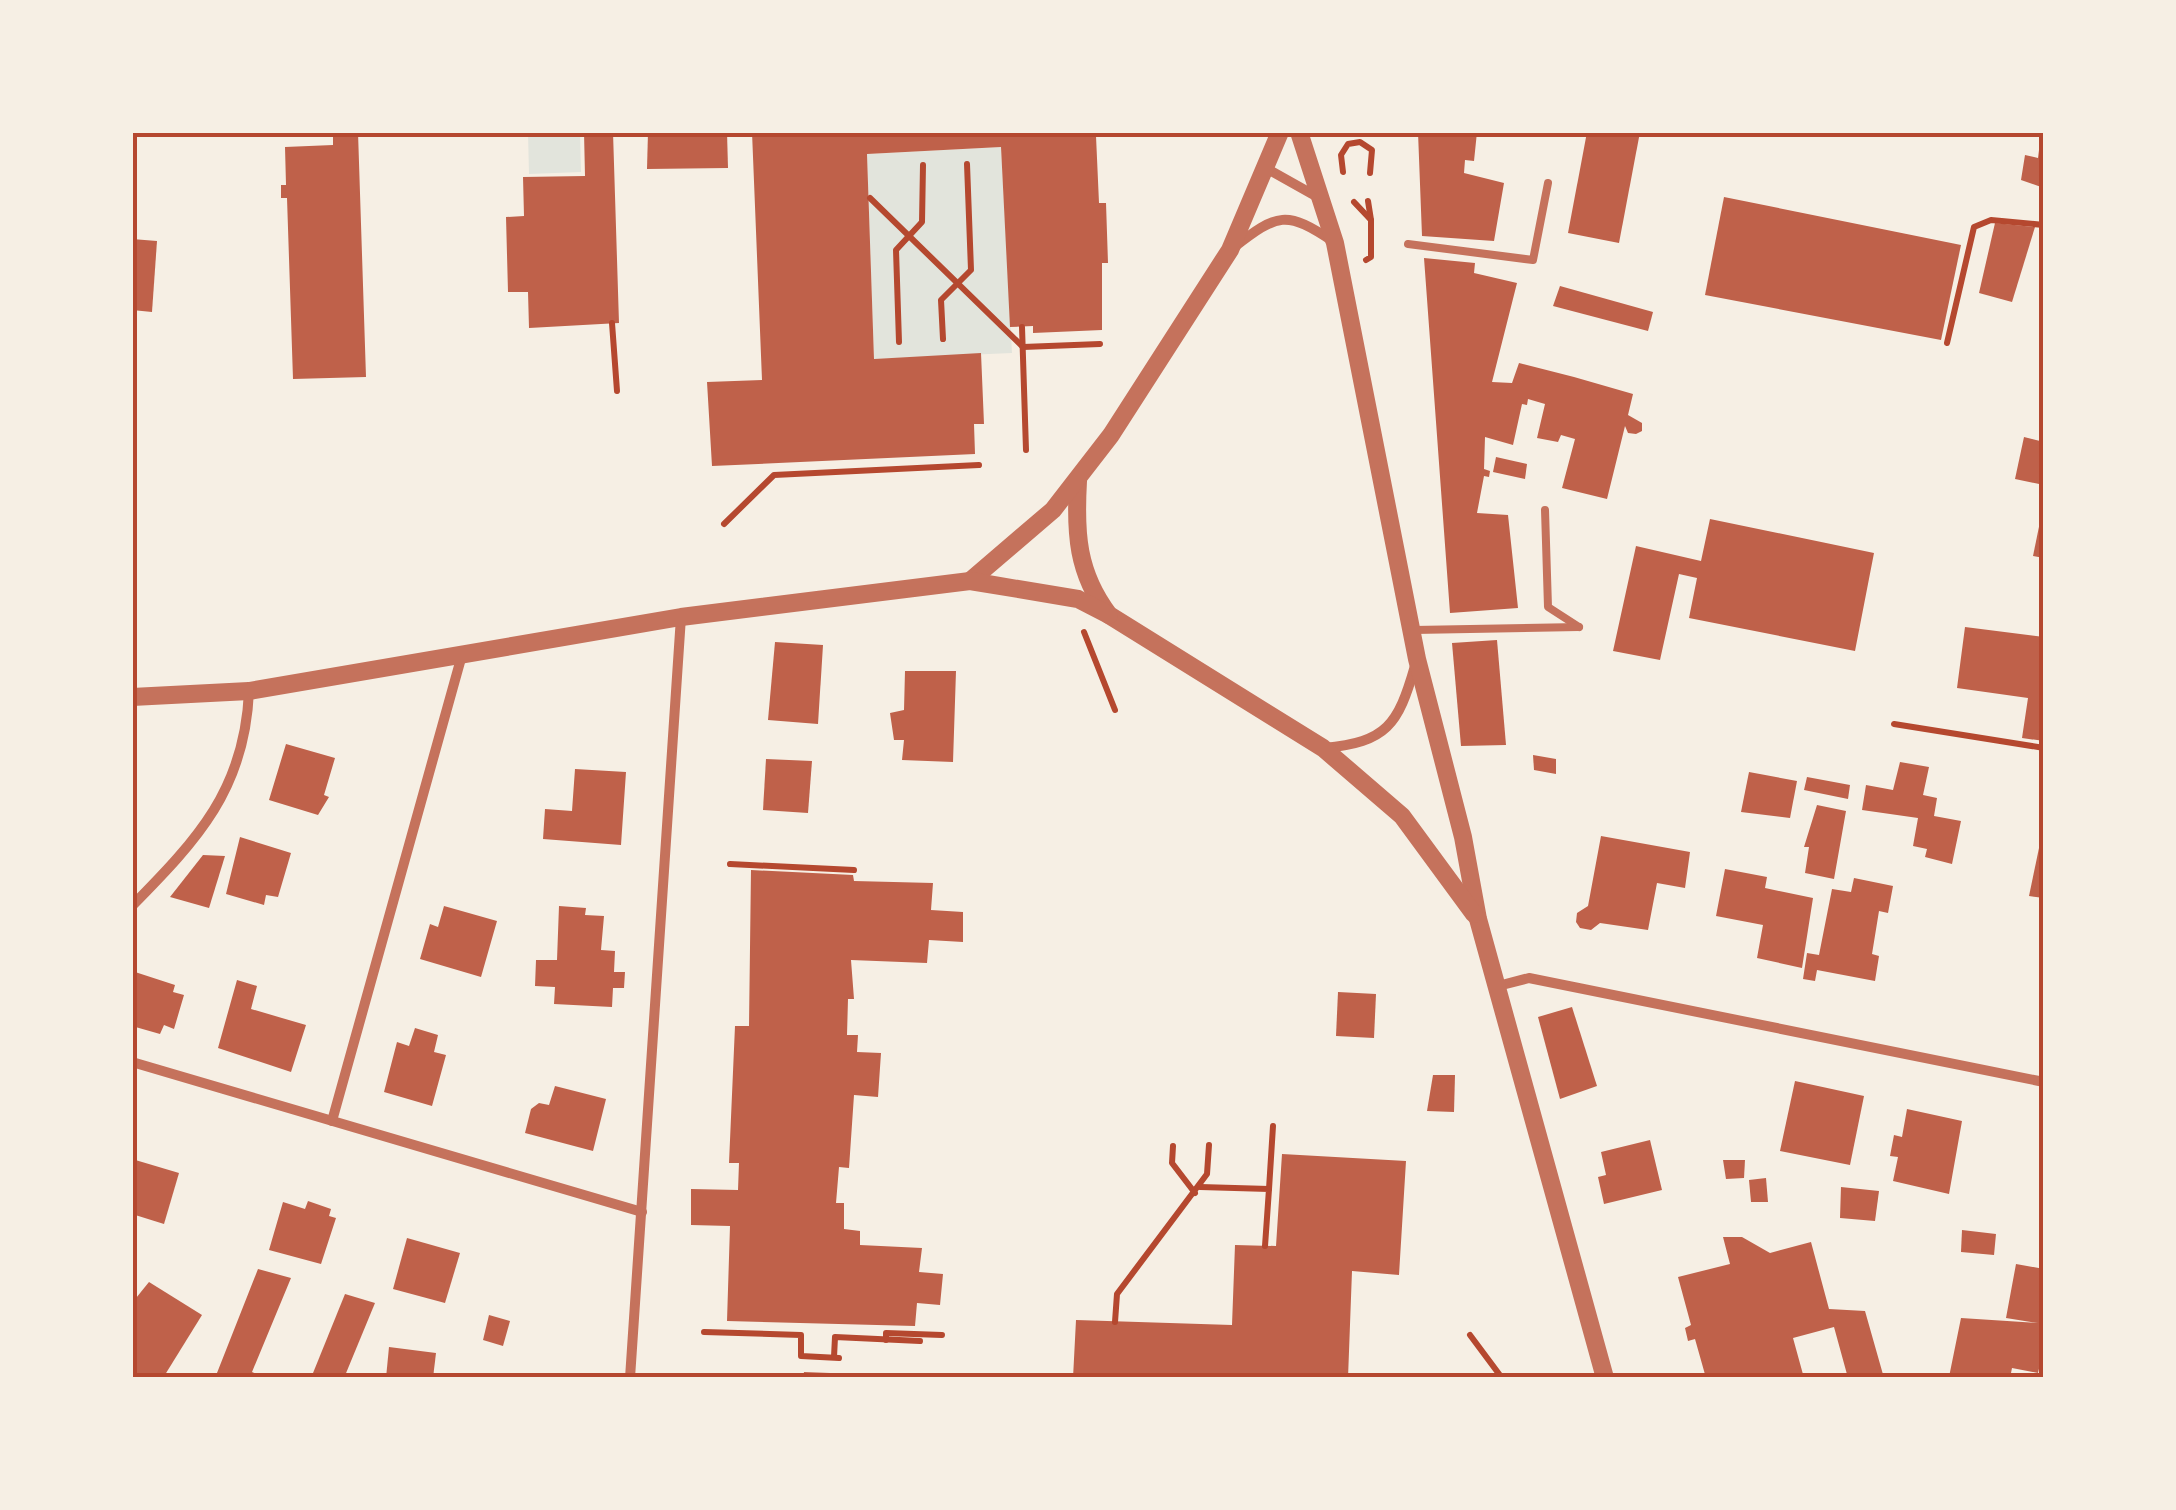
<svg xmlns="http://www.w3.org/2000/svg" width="2176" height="1510" font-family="'Noto Sans',sans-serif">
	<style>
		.green { fill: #e2e4dc }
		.building { fill: #bf614a }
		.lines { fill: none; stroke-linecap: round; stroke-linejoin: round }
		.path { stroke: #b5482f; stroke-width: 6 }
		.service { stroke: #c5725c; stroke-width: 8 }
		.minor { stroke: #c5725c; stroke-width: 10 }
		.tertiary { stroke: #c5725c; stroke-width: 18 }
		.neatline { fill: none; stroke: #b5482f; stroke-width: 4 }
	</style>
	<rect width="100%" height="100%" fill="#f6efe4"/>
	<!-- green -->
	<g class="green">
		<polygon points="528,133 580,133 581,172 529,174"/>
		<polygon points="1001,147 1012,353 874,359 867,154"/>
	</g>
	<!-- building -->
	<g class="building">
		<polygon points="333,132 358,132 366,377 293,379 287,198 281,198 281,185 286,185 285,147 333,145"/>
		<polygon points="584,132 613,132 619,323 529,328 528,292 508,292 506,217 524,216 523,177 585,176"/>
		<polygon points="648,132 727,132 728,168 647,169"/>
		<polygon points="752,132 1096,136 1099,203 1106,203 1108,263 1102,263 1102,330 1033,333 1033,326 1010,327 1001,147 867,154 874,359 981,353 984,424 974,424 975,454 712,466 707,382 762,380"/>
		<polygon points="1418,132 1477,132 1474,161 1465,160 1464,173 1504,183 1494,241 1422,236"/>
		<polygon points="1587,132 1640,132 1619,243 1568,233"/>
		<polygon points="2041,134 2044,134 2044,188 2021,180 2025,155 2038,158"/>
		<polygon points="1724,197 1961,245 1941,340 1705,295"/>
		<polygon points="1995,223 2035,227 2012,302 1979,293"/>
		<polygon points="132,239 157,241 152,312 132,310"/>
		<polygon points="1424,258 1475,263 1474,273 1517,283 1492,382 1512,383 1519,363 1574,377 1633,394 1628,415 1642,423 1642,431 1636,434 1628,433 1625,426 1607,499 1562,488 1575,439 1561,435 1558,442 1537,438 1545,404 1528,399 1527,405 1522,404 1513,445 1485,437 1484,469 1490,471 1489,477 1484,476 1477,513 1508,515 1518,608 1450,613"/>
		<polygon points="1560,286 1653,312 1648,331 1553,306"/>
		<polygon points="2024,437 2044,442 2044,485 2015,479"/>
		<polygon points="1496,457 1527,464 1525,479 1493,472"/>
		<polygon points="2042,512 2044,512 2044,558 2033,556"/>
		<polygon points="1710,519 1874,553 1855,651 1689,618 1697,578 1679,574 1660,660 1613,651 1636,546 1701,561"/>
		<polygon points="1965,627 2044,637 2044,741 2022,738 2028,698 1957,688"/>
		<polygon points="1497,640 1506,745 1461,746 1452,643"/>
		<polygon points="775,642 823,645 818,724 768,720"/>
		<polygon points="905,671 956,671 953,762 902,760 904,740 894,740 890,713 904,710"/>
		<polygon points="286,744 335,758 324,795 329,797 318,815 269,800"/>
		<polygon points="1533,755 1556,759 1556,774 1534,770"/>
		<polygon points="766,759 812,761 808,813 763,810"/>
		<polygon points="1900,762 1929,767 1923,795 1937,798 1934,816 1961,821 1952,864 1925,857 1927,849 1913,846 1918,818 1862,810 1866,785 1893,790"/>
		<polygon points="575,769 626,772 621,845 543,839 545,809 572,811"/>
		<polygon points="1749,772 1797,781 1790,818 1741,812"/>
		<polygon points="1807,777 1850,785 1848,799 1804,790"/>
		<polygon points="1817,805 1846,811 1834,879 1805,873 1809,847 1804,847"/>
		<polygon points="1601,836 1690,852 1685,888 1657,883 1648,930 1600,923 1591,930 1580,928 1576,922 1577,913 1588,906"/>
		<polygon points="240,837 291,853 278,897 266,895 264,905 226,894"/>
		<polygon points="2039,848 2044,849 2044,898 2029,896"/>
		<polygon points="203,855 225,856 209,908 170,897"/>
		<polygon points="1725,869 1767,877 1765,888 1813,898 1802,968 1757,958 1763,925 1716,916"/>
		<polygon points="751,870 853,875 854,881 933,883 931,910 963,912 963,942 929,940 927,963 851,960 854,999 848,999 847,1035 858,1035 857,1052 881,1053 878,1097 854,1095 849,1168 839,1167 836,1203 844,1203 844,1229 860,1231 860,1245 922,1248 919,1272 943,1274 940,1305 917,1303 915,1326 727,1321 730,1226 691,1225 691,1189 738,1190 739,1163 729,1163 735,1026 749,1026"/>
		<polygon points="1854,878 1893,886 1888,913 1879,911 1872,954 1879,956 1875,981 1817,970 1815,981 1803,979 1807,953 1819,955 1832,889 1851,892"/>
		<polygon points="444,906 497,921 481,977 420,959 430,924 438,927"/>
		<polygon points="559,906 586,908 585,915 604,916 601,950 615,951 614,972 625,972 624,988 613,988 612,1007 554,1004 555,987 535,986 536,960 557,960"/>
		<polygon points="132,971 175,985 173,992 184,995 174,1029 164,1025 160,1034 132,1026"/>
		<polygon points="237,980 257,986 251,1009 306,1025 291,1072 218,1048"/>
		<polygon points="1338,992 1376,994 1374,1038 1336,1036"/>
		<polygon points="1572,1007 1597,1086 1560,1099 1538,1017"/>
		<polygon points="415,1028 438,1035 434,1052 446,1055 432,1106 384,1092 397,1042 409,1046"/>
		<polygon points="1433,1075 1455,1075 1454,1112 1427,1111"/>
		<polygon points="1795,1081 1864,1096 1850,1165 1780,1151"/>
		<polygon points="555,1086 606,1099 593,1151 525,1133 531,1109 539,1103 549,1105"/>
		<polygon points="1907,1109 1962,1121 1949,1194 1893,1181 1898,1157 1890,1156 1894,1135 1902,1137"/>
		<polygon points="1650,1140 1662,1190 1604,1204 1598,1177 1606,1175 1601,1152"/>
		<polygon points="1282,1154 1406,1161 1399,1275 1352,1271 1348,1378 1073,1378 1076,1320 1232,1325 1235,1245 1276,1246"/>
		<polygon points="132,1159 179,1173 164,1224 132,1214"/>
		<polygon points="1723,1160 1745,1160 1744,1178 1726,1179"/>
		<polygon points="1766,1178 1768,1202 1751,1202 1749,1180"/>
		<polygon points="1841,1187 1879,1191 1875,1221 1840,1218"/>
		<polygon points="308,1201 331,1209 329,1216 336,1218 321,1264 269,1250 283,1202 305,1209"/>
		<polygon points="1962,1230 1996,1234 1994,1255 1961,1252"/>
		<polygon points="1723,1237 1742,1237 1770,1253 1811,1242 1829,1309 1865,1311 1884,1378 1848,1378 1834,1327 1793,1338 1804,1378 1706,1378 1695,1339 1688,1341 1685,1328 1691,1325 1678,1277 1730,1264"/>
		<polygon points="407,1238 460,1253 445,1303 393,1289"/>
		<polygon points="2016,1264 2044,1269 2044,1347 2038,1373 2012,1368 2010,1378 1949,1377 1961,1318 2038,1323 2006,1318"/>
		<polygon points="258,1269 291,1278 252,1372 265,1378 215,1378"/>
		<polygon points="149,1282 202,1315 163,1378 132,1378 132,1303"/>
		<polygon points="345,1294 375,1303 344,1378 311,1378"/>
		<polygon points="489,1315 510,1321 503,1346 483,1340"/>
		<polygon points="389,1347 436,1353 433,1378 386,1378"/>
		<polygon points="804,1372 830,1373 830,1378 803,1378"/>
	</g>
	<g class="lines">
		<!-- path -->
		<g class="path">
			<polyline points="1343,172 1341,155 1348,144 1360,142 1372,150 1370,173"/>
			<polyline points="870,198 1023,347 1100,344"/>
			<polyline points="1368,201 1371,220"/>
			<polyline points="1354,202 1371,220 1371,257 1366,260"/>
			<polyline points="612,323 617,391"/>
			<polyline points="1022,327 1026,450"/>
			<polyline points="943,339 941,300 971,270 967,164"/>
			<polyline points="899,342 896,250 922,222 923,165"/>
			<polyline points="1947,343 1974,227 1991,220 2044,225"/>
			<polyline points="724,524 774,475 979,465"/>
			<polyline points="1084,632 1115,710"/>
			<polyline points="1894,724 2044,748"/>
			<polyline points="730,864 854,870"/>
			<polyline points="1173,1146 1172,1163 1195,1193"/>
			<polyline points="1200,1187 1269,1189 1265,1246"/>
			<polyline points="1269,1189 1273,1126"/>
			<polyline points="1115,1322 1117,1294 1207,1174 1209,1145"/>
			<polyline points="704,1332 801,1335 801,1356 839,1358"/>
			<polyline points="1470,1335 1502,1378"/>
			<polyline points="886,1340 886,1333 942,1335"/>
			<polyline points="834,1357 835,1337 920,1341"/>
		</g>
		<!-- service -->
		<g class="service">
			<polyline points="1408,244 1533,260 1548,183"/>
			<polyline points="1545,510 1548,607 1579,627"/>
			<polyline points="1414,630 1579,627"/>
		</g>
		<!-- minor -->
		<g class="minor">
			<polyline points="1264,167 1321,199"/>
			<path d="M1233,248C1278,213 1286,210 1334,242"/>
			<path d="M1324,748C1387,742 1398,725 1415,666"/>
			<path d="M132,906C198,839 245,789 249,691"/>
			<polyline points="1498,986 1529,978 2044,1082"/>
			<polyline points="132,1062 642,1212"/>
			<polyline points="332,1121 462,655"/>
			<polyline points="630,1378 681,617"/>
		</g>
		<!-- tertiary -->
		<g class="tertiary">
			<polyline points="1299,132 1335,243 1417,659 1463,837 1478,919 1605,1378"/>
			<path d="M1078,481C1075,533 1077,573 1109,615L1323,748L1402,816L1474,914"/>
			<polyline points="970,581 1053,510 1111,435 1230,250 1280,132"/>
			<polyline points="132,697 249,691 681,617 970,581 1078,599 1109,615"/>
		</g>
	</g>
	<!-- border -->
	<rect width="2176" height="1510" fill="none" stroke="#f6efe4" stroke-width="270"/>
	<rect x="135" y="135" width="1906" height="1240" class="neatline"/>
</svg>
